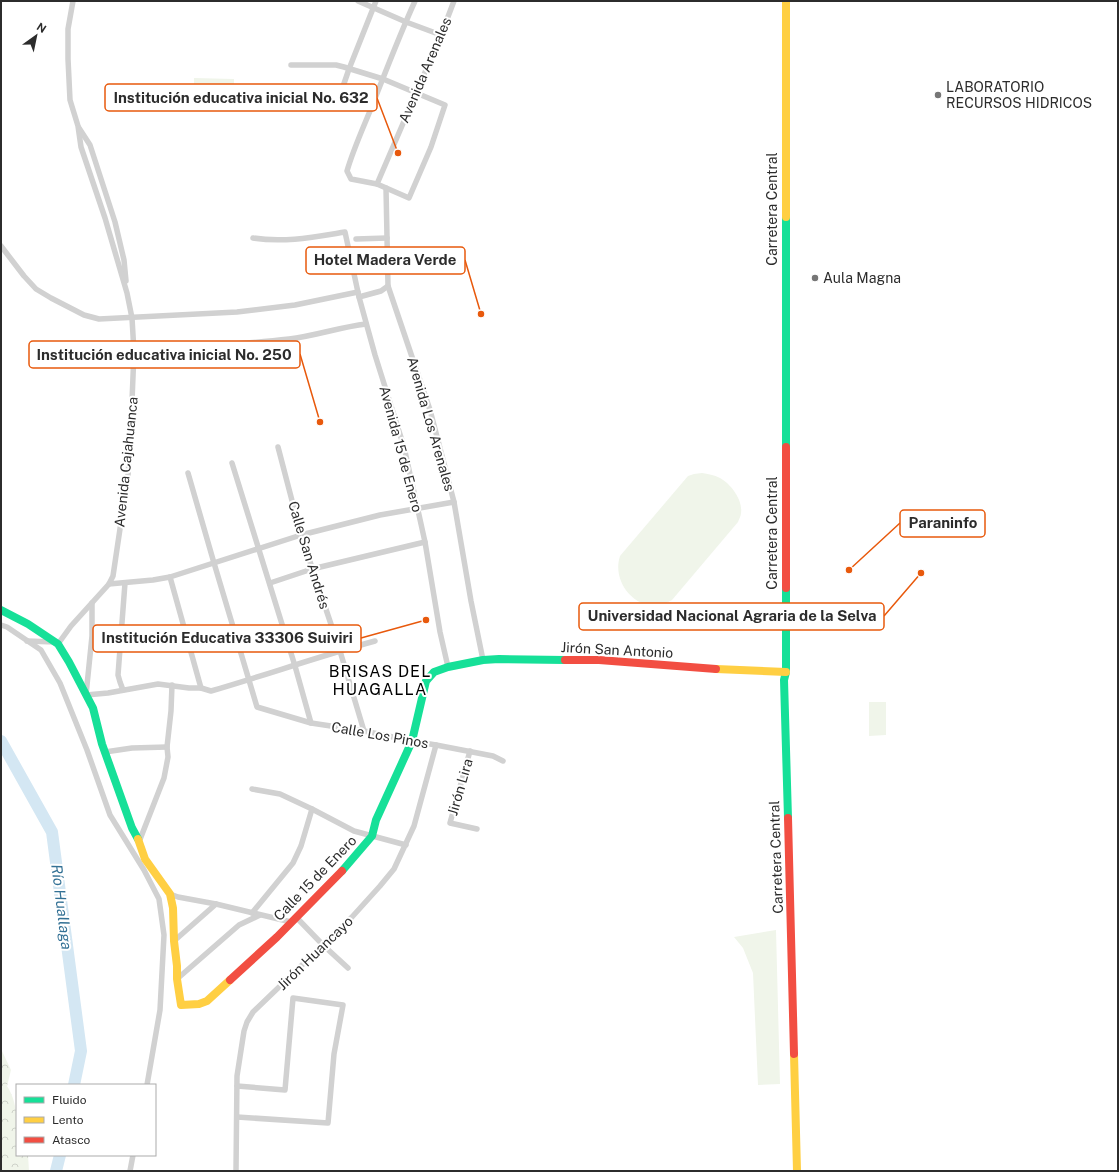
<svg xmlns="http://www.w3.org/2000/svg" width="1119" height="1172" font-family="'Public Sans',sans-serif">
	<style>
		.grass { fill: #f0f5ea }
		.forest { fill: url(#forest-crowns) }
		.lines { fill: none; stroke-linecap: round; stroke-linejoin: round }
		.river { stroke: #d4e7f3; stroke-width: 12 }
		.street { stroke: #d1d1d1; stroke-width: 5.5 }
		.fast { stroke: #16e098; stroke-width: 8 }
		.slow { stroke: #ffcf43; stroke-width: 8 }
		.jam { stroke: #f24e42; stroke-width: 8 }
		.poi-dot { fill: #767676; stroke: #fff; stroke-width: 1.5 }
		.labels { text-anchor: middle; dominant-baseline: central; stroke-width: 4; stroke-linejoin: round; paint-order: stroke }
		.street-label { font-size: 14px; fill: #2c2c2c; stroke: #fff }
		.poi-label { font-size: 14px; fill: #2c2c2c; stroke: #fff; text-anchor: start }
		.water-label { font-size: 15px; font-style: italic; fill: #337195; stroke: #fff }
		.quarter-label { font-size: 16px; letter-spacing: 1px; fill: #000; stroke: #fff }
		.leader { fill: none; stroke: #e8590c; stroke-width: 1.5 }
		.callout-dot { fill: #e8590c; stroke: #fff; stroke-width: 1.5 }
		.callout { fill: #fff; stroke: #e8590c; stroke-width: 1.5 }
		.callout-label { font-size: 15px; text-anchor: middle; font-weight: bold; fill: #2c2c2c }
	</style>
	<defs>
		<pattern id="forest-crowns" width="20" height="18" patternUnits="userSpaceOnUse"><rect width="20" height="18" fill="#f0f5ea"/><path d="M2 6a3 3 0 1 1 6 0M12 15a3 3 0 1 1 6 0" fill="none" stroke="#ced2c9"/></pattern>
	</defs>
	<rect width="100%" height="100%" fill="#fff"/>
	<!-- grass -->
	<g class="grass">
		<polygon points="194,78 234,79 234,103 194,102"/>
		<path d="M702,473C708,474 714,475 720,478C731,484 743,500 741,513C741,516 739,519 738,522L672,600C667,603 662,605 657,606C632,607 612,580 620,556L688,476L694,474Z"/>
		<polygon points="869,702 886,702 886,735 869,736"/>
		<polygon points="776,930 780,1084 758,1085 753,973 743,948 734,937"/>
	</g>
	<!-- forest -->
	<path class="forest" d="M1,1049L11,1070L7,1086C20,1106 17,1132 17,1155H28L29,1171H1Z"/>
	<g class="lines">
		<!-- river -->
		<g class="river">
			<polyline points="1,741 52,832 81,1051 74,1085"/>
			<polyline points="56,1171 60,1155"/>
		</g>
		<!-- street -->
		<g class="street">
			<polyline points="358,1 406,22 441,35"/>
			<path d="M291,65H336L344,67L383,79L445,105L431,147L409,198L377,184L351,179L347,171C354,147 365,124 374,101C387,68 400,34 415,1"/>
			<polyline points="338,101 349,69 376,1"/>
			<polyline points="79,128 90,145 115,222 124,260 126,281"/>
			<polyline points="377,184 441,35 454,1"/>
			<polyline points="386,188 388,286 430,410 454,502 471,601 483,660"/>
			<path d="M253,238C284,243 314,237 345,232L359,297L375,355L404,447L425,542L440,632L448,667"/>
			<polyline points="356,239 387,238"/>
			<polyline points="1,246 24,276 36,289 51,298 84,315 99,319 237,312 295,305 358,292"/>
			<polyline points="359,297 381,291 388,286"/>
			<path d="M134,350C186,347 237,345 289,339C315,336 340,327 366,324"/>
			<polyline points="278,447 301,535 340,651 364,731"/>
			<polyline points="232,463 295,666 311,723"/>
			<polyline points="188,473 214,563 257,707 311,723 364,731 412,741 436,745 493,756 503,761"/>
			<polyline points="170,577 201,688"/>
			<polyline points="270,583 312,569 425,542"/>
			<polyline points="109,584 153,580 170,577 301,535 380,515 454,502"/>
			<path d="M92,603V636L86,695L108,693L158,684L189,688H201L211,691C266,675 320,656 375,641"/>
			<polyline points="1,625 7,627 41,650 60,683 87,750 110,815 144,870 159,899 164,935 160,1010 147,1085"/>
			<polyline points="27,641 55,642"/>
			<polyline points="58,644 71,626 109,584 113,576 128,475 130,450 134,352 132,318 127,293 105,218 81,147 78,126 70,100 68,59 68,29 73,1"/>
			<polyline points="123,690 120,682 118,675 125,583"/>
			<polyline points="470,751 450,823 477,829"/>
			<polyline points="105,752 132,748 167,747"/>
			<polyline points="252,789 280,794 312,809 354,831 406,845"/>
			<polyline points="139,842 164,778 168,757 167,747 171,711 172,685"/>
			<polyline points="170,894 178,897 216,904 291,922"/>
			<polyline points="252,913 293,863 301,846 312,809"/>
			<polyline points="296,917 323,945 348,968"/>
			<polyline points="174,941 216,904"/>
			<polyline points="177,979 239,925 260,915"/>
			<polyline points="237,1117 328,1123 334,1054 343,1005 293,998 285,1090 237,1086"/>
			<polyline points="130,1171 133,1155"/>
			<polyline points="236,1171 237,1076 244,1031 247,1022 253,1012 352,917 380,886 394,869 414,826 436,745"/>
		</g>
		<!-- fast -->
		<g class="fast">
			<polyline points="786,217 786,447"/>
			<polyline points="786,588 786,672 784,680 788,818"/>
			<polyline points="1,610 28,624 58,644 69,662 93,708 102,744 132,828 138,839"/>
			<polyline points="342,871 372,836 376,820 412,741 426,681 434,672 448,667 483,660 499,659 565,660"/>
		</g>
		<!-- slow -->
		<g class="slow">
			<polyline points="786,1 786,217"/>
			<polyline points="716,669 786,672"/>
			<polyline points="138,839 145,859 170,894 173,908 174,941 177,966 177,979 181,1005 199,1004 207,1001 230,980"/>
			<polyline points="794,1054 797,1171"/>
		</g>
		<!-- jam -->
		<g class="jam">
			<polyline points="786,447 786,588"/>
			<polyline points="565,660 599,660 716,669"/>
			<polyline points="788,818 794,1054"/>
			<polyline points="230,980 277,937 342,871"/>
		</g>
	</g>
	<!-- markers -->
	<g class="poi-dot">
		<circle cx="938" cy="95" r="4"/>
		<circle cx="815" cy="278" r="4"/>
	</g>
	<g class="labels">
		<!-- street labels -->
		<g class="street-label">
			<text transform="translate(425 70) rotate(-67)">Avenida Arenales</text>
			<text transform="translate(772 209) rotate(-90)">Carretera Central</text>
			<text transform="translate(431 424) rotate(74)">Avenida Los Arenales</text>
			<text transform="translate(401 449) rotate(75)">Avenida 15 de Enero</text>
			<text transform="translate(126 462) rotate(-84)">Avenida Cajahuanca</text>
			<text transform="translate(772 533) rotate(-90)">Carretera Central</text>
			<text transform="translate(309 555) rotate(73)">Calle San Andrés</text>
			<text transform="translate(617 650) rotate(3)">Jirón San Antonio</text>
			<text transform="translate(380 735) rotate(10)">Calle Los Pinos</text>
			<text transform="translate(460 787) rotate(-74)">Jirón Lira</text>
			<text transform="translate(776 857) rotate(-92)">Carretera Central</text>
			<text transform="translate(315 878) rotate(-46)">Calle 15 de Enero</text>
			<text transform="translate(315 953) rotate(-44)">Jirón Huancayo</text>
		</g>
		<!-- poi labels -->
		<g class="poi-label">
			<text x="946" y="87">LABORATORIO<tspan x="946" dy="16">RECURSOS HIDRICOS</tspan></text>
			<text x="823" y="278">Aula Magna</text>
		</g>
		<!-- water labels -->
		<g class="water-label">
			<text transform="translate(62 907) rotate(83)">Río Huallaga</text>
		</g>
		<!-- quarter labels -->
		<g class="quarter-label">
			<text x="380" y="671">BRISAS DEL<tspan x="380" dy="18">HUAGALLA</tspan></text>
		</g>
	</g>
	<!-- callouts -->
	<path class="leader" d="M398 153L377 98M481 314L465 260M320 422L300 354M849 570L900 523M921 573L884 616M426 620L361 638"/>
	<g class="callout-dot">
		<circle cx="398" cy="153" r="4"/>
		<circle cx="481" cy="314" r="4"/>
		<circle cx="320" cy="422" r="4"/>
		<circle cx="849" cy="570" r="4"/>
		<circle cx="921" cy="573" r="4"/>
		<circle cx="426" cy="620" r="4"/>
	</g>
	<g class="callout">
		<rect x="105" y="84" width="272" height="27" rx="4"/>
		<rect x="306" y="247" width="159" height="27" rx="4"/>
		<rect x="29" y="341" width="271" height="27" rx="4"/>
		<rect x="900" y="510" width="85" height="27" rx="4"/>
		<rect x="579" y="603" width="305" height="27" rx="4"/>
		<rect x="93" y="625" width="268" height="27" rx="4"/>
	</g>
	<g class="callout-label">
		<text x="241" y="103">Institución educativa inicial No. 632</text>
		<text x="385" y="265">Hotel Madera Verde</text>
		<text x="164" y="360">Institución educativa inicial No. 250</text>
		<text x="943" y="528">Paraninfo</text>
		<text x="732" y="621">Universidad Nacional Agraria de la Selva</text>
		<text x="227" y="643">Institución Educativa 33306 Suiviri</text>
	</g>
	<!-- border -->
	<rect width="1119" height="1172" fill="none" stroke="#2c2c2c" stroke-width="4"/>
	<!-- legend -->
	<rect x="16" y="1084" width="140" height="72" fill="#ffffff" stroke="#ababab"/>
	<rect x="24" y="1097" width="20" height="6" fill="#16e098" stroke="#ababab"/>
	<text x="52" y="1104" font-size="12" fill="#2c2c2c">Fluido</text>
	<rect x="24" y="1117" width="20" height="6" fill="#ffcf43" stroke="#ababab"/>
	<text x="52" y="1124" font-size="12" fill="#2c2c2c">Lento</text>
	<rect x="24" y="1137" width="20" height="6" fill="#f24e42" stroke="#ababab"/>
	<text x="52" y="1144" font-size="12" fill="#2c2c2c">Atasco</text>
	<!-- north arrow -->
	<g transform="translate(36 36) rotate(33)" stroke="#ffffff" stroke-width="3" paint-order="stroke">
	<path d="M0-3L7 15L0 10L-7 15Z" fill="#2c2c2c"/>
	<text y="-6" font-size="11" font-weight="bold" text-anchor="middle" fill="#2c2c2c">N</text>
	</g>
</svg>
